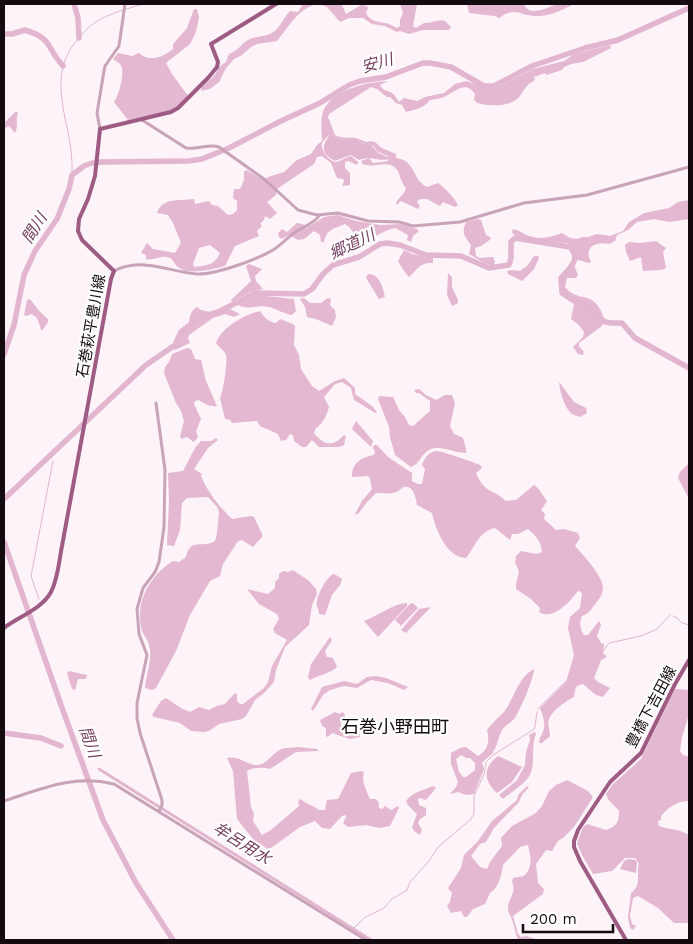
<svg xmlns="http://www.w3.org/2000/svg" width="693" height="944" font-family="'Work Sans','Noto Sans JP',sans-serif">
	<style>
		.forest { fill: #e3b8d0; fill-rule: evenodd }
		.water { fill: #e1b6ce }
		.lines { fill: none; stroke-linecap: round; stroke-linejoin: round }
		.stream { stroke: #e1b6ce; stroke-width: 1 }
		.canal { stroke: #e1b6ce; stroke-width: 3 }
		.river { stroke: #e1b6ce; stroke-width: 5.5 }
		.minor { stroke: #c9a3b8; stroke-width: 3 }
		.major { stroke: #9e5c84; stroke-width: 4 }
		.labels { text-anchor: middle; dominant-baseline: central; stroke-width: 4.5; stroke-linejoin: round; paint-order: stroke }
		.street-label { font-size: 15px; fill: #130b10; stroke: #fff }
		.water-label { font-size: 16px; font-style: italic; fill: #763f60; stroke: #fff }
		.quarter-label { font-size: 18px; fill: #130b10; stroke: #fff }
	</style>
	<rect width="100%" height="100%" fill="#fef3f9"/>
	<!-- forest -->
	<g class="forest">
		<path d="M303,4H318C299,7 288,28 277,41L257,44L251,47L242,55L234,59L226,68L219,82L210,89L201,91L202,87L214,76L219,67L226,62L229,54C238,51 241,44 248,40C256,36 265,37 272,33C280,28 283,18 290,11L298,12Z"/>
		<path d="M320,4H340L342,5L346,14L361,5L367,6L368,8L366,13C371,23 379,21 389,24C392,25 394,27 397,28L400,26V20L403,13L400,4H417L413,26L416,28L424,23C430,24 439,18 445,21C447,23 449,25 451,27L449,30H423L409,34L400,31L397,32L385,26L372,24L363,18H349L340,22L327,7Z"/>
		<path d="M467,4H524C530,19 549,5 560,4C564,3 569,4 573,4C564,10 547,17 536,16C519,16 516,6 499,18L495,16L469,13Z"/>
		<path d="M194,9H197L199,17L196,32L190,44L166,63L172,74L188,96C176,115 148,115 128,120L114,102C119,95 126,71 120,64C118,62 115,61 113,59L118,53L132,56L139,53C149,63 164,57 173,49V44L187,28Z"/>
		<path d="M610,45L611,48L583,62L571,64L564,67L562,70L546,75L545,73L534,77L535,80C525,85 525,90 519,97C509,108 490,106 477,103L474,100L475,94C466,81 457,90 446,96C441,99 435,99 430,100C423,109 416,109 406,112L402,105L396,103L390,97H387L377,89L371,87L329,114L328,117L335,135C348,141 352,134 366,142C378,139 376,146 384,149C388,151 392,152 396,154V158C417,161 411,179 427,187L438,183C446,189 453,196 458,205L455,207L443,202L440,206L427,199H420L417,202L420,206L418,209L401,201L397,205L396,203C399,197 405,194 406,188C400,181 401,176 397,170C389,158 373,169 363,164L361,161L369,158L373,163L388,161V156L378,152L373,146L362,143L358,139L343,140L330,134C328,136 323,141 322,143C320,150 330,162 336,162C341,161 347,157 351,156L358,162L357,165L348,161L345,162V168L350,173V185L342,186L344,181L343,179L337,178L331,163L322,156L317,157L314,164L277,189L276,195L267,202L277,213L270,219L265,216L264,220L260,224L262,226L257,231L259,236L235,246L225,266C214,269 187,276 178,267C173,263 173,257 166,257C159,256 153,261 146,259V255L141,253L147,243L153,249L175,253L181,243L173,223L168,215L157,213C162,197 181,201 194,199L195,204L209,201L212,205L218,206L228,215L233,214L237,210V201L233,198L234,189H240L244,180V172L246,170L264,180L268,177L284,172L297,160L311,154L317,145L322,141C322,130 319,115 326,106C338,88 369,82 388,81L380,85C383,91 387,90 392,93C395,95 397,99 399,102L404,98L417,101L425,97L444,93L455,84L466,81L487,88L498,87L533,69L564,61L574,54ZM210,245L220,253C215,265 206,266 194,267L193,264L199,248Z"/>
		<path d="M16,111L18,113C15,120 19,126 15,133L9,126L5,128L4,127V123Z"/>
		<path d="M689,200V219L669,222L654,219L637,222L628,230L617,235L615,241L609,244C596,241 583,247 591,262L589,263L575,259C576,251 575,247 567,243L548,242L514,235L512,232L513,229C521,231 523,234 529,236C541,240 551,237 562,233L570,238L577,239L583,237H588L597,234L610,236L623,231L629,222L644,213L669,208L678,202Z"/>
		<path d="M338,215L356,221L380,225L400,224L417,229L419,231L413,236L411,242L407,240L408,235L395,228C382,231 373,239 361,242L349,227L345,224C333,229 327,229 324,242H321L320,235L314,231L304,239L298,240L289,235L282,239L279,237L278,233L282,229L287,232L297,223L303,224L306,228L324,217Z"/>
		<path d="M478,219L481,220L486,235L490,237L491,239L481,246L475,248L476,256L479,258L493,257L495,262L493,266L484,263L469,254L471,245C465,237 461,233 466,222Z"/>
		<polygon points="656,241 666,248 663,252 666,268 662,270 643,271 641,257 630,261 626,252 625,245 629,242 640,243"/>
		<path d="M404,250L412,254L433,258V263C420,262 418,269 409,277C406,274 400,265 398,261Z"/>
		<polygon points="534,256 538,256 539,258 534,269 522,281 508,274 507,271 511,270 520,271 527,266"/>
		<polygon points="249,264 262,269 255,276 256,281 263,289 251,292 232,302 231,300 251,281 246,266"/>
		<path d="M570,265H574L578,275L576,278H567L565,287C578,304 595,288 604,319L602,326L579,343V346L584,352L583,355L578,354L573,347L583,337L584,332L579,325L571,319L574,304C560,296 559,292 559,276L569,268Z"/>
		<polygon points="448,273 452,277 452,287 458,300 458,303 452,306 447,295"/>
		<path d="M368,274C380,274 383,288 385,297L379,299L366,278Z"/>
		<path d="M256,295L294,299L296,311L292,315C284,314 277,309 269,307C257,304 251,311 238,305Z"/>
		<polygon points="304,298 310,303 321,303 328,298 331,299 330,305 335,310 336,317 332,326 316,319 307,317 305,307 300,299"/>
		<path d="M30,299L40,312L48,319V322L42,331C38,324 40,318 31,314L27,316L24,315L27,300Z"/>
		<path d="M197,307L201,310L210,312L212,315L230,309L240,314L234,317L225,314L213,318L189,335L188,338L190,343L175,350L173,349C180,342 182,333 189,326C189,318 190,311 197,307Z"/>
		<path d="M260,311C265,318 267,321 276,323L280,319L293,324L295,326L294,345L299,355L301,369L312,386L319,391L335,381L344,378L355,388V394L372,406L377,412L375,413L354,400L351,388L342,382L335,384L324,397L329,407C327,414 323,424 316,428L314,433C324,446 333,447 344,435L346,436L344,445L339,447H319L312,440L306,447H302L294,441L293,435L290,434L286,440L281,441L278,434L260,426L257,421L232,423L230,420L225,419L220,398C223,394 228,360 226,355C224,350 219,347 216,343C221,328 245,314 260,311Z"/>
		<path d="M187,348L191,349L195,359L201,360L206,381L217,406C210,407 205,404 199,400L195,401L194,404L201,419L196,431L198,437L194,442L187,437L182,439L180,437L184,421L181,411L176,403L164,373L165,367L169,362L172,354Z"/>
		<path d="M559,382L574,402L586,408L587,413L580,417C577,416 574,415 572,414C564,408 560,391 559,382Z"/>
		<path d="M419,389L426,395L436,400L445,395H452L455,403L450,426L454,434L463,438L466,449V453C454,453 439,444 429,450C421,454 420,464 411,467L395,455L390,437L389,427L378,399L379,396L393,397L399,410L405,417L409,425L413,426L430,411V401L419,393H416L414,390Z"/>
		<polygon points="356,421 373,441 371,447 352,429"/>
		<path d="M216,438L218,440L208,448L194,469L202,474L201,476C208,493 219,506 232,519L251,516L254,517L262,534V537L253,547L242,540L238,541L223,564L220,576L210,581L190,615L176,651L156,688L152,690L145,688C146,674 153,658 149,645C148,640 144,636 142,631C134,603 150,575 173,561L179,562L186,557C190,537 202,549 215,541L217,533L219,512L217,507L208,497L187,498L182,503L180,530L174,546L167,545L169,502L168,473L183,471L195,448L201,441H211Z"/>
		<path d="M374,445H377L388,457L412,473V481L418,484H422L425,469L422,465C424,459 428,452 436,451C443,451 472,462 480,465L482,468L476,473C485,494 492,488 506,501L516,500L534,485C539,488 543,496 547,501L541,510L545,514L544,519L556,530L564,529L578,533L580,538L575,546C583,555 604,577 603,589C603,594 599,599 596,603C592,608 589,614 582,616C579,622 580,630 584,635H588L599,621L601,625L597,636L601,643L604,644L603,653L607,657L601,660L594,678L598,682L610,688L603,697L596,695L583,684L577,686L575,690L574,697C567,700 552,711 549,719C547,723 550,731 550,736L542,743H539C539,739 541,736 543,732C546,722 543,717 540,708L566,682L574,655L568,628L570,617L580,608L582,593L579,591L577,592C570,602 552,621 539,612L540,608L531,599L516,589C515,577 523,575 515,563L516,556L521,551L536,554L542,552C541,541 536,536 528,529L518,534H512L510,540L495,528C478,532 476,546 466,558C446,557 436,530 432,513L417,505C416,499 414,485 404,487C400,489 398,492 393,493C387,494 382,493 376,493L367,502L358,514H355L362,501L372,489L370,479L368,476L352,477C352,463 360,458 374,455L375,452L373,448Z"/>
		<polygon points="689,463 689,499 678,478 680,472"/>
		<polygon points="293,570 309,581 316,589 317,594 312,605 309,625 285,647 276,670 274,682 264,693 255,700 246,716 242,719 219,724 209,731 204,732 191,731 180,723 154,717 152,715 161,701 166,698 181,708 190,712 199,707 209,710 217,706 225,704 235,693 237,694 237,701 240,704 243,704 264,688 268,682 272,666 287,640 275,633 273,629 279,619 277,614 259,604 247,589 268,594 275,588 275,582 279,578 279,574 283,571 288,572"/>
		<path d="M333,574L336,575L342,579L340,585L332,595L325,615L319,614C319,611 318,609 317,606C315,598 326,578 333,574Z"/>
		<path d="M407,603V606L378,637L364,621C378,616 392,604 407,603Z"/>
		<polygon points="413,603 418,608 401,626 395,620 410,604"/>
		<polygon points="431,607 406,633 401,630 419,609"/>
		<path d="M330,637L332,640L325,651L327,657L333,658L337,667C331,673 319,675 310,680L308,677L311,664Z"/>
		<path d="M534,669C534,678 520,711 514,719C510,723 505,726 502,730C498,737 498,745 493,752C491,756 486,758 482,763L484,769L474,794L466,795L458,792L450,794L456,787L458,782L451,764V753L460,748L466,747L478,756C488,751 490,741 487,730C492,723 498,718 504,712C514,699 518,677 534,669ZM461,755L466,758H470L475,763V770L466,777H463L459,772L456,759Z"/>
		<polygon points="69,671 87,675 86,679 78,679 75,690 72,689 67,673"/>
		<polygon points="376,676 386,678 408,687 404,690 388,683 371,680 357,688 344,686 330,690 323,695 313,711 311,709 322,687 344,681 357,684 367,677"/>
		<path d="M675,689L689,690V714L682,737L680,751L683,755L689,757V801C677,801 669,807 661,816V820L658,821L659,826C670,830 680,829 689,835V923H674L658,908L638,896L633,898L630,916L632,924L636,926L633,930L630,928L628,917L631,893C642,885 636,875 639,864L635,858H625L612,871L593,874L582,855L577,843L583,827L587,824L606,830C617,826 619,822 619,811L608,799L606,794L612,785L641,759Z"/>
		<polygon points="335,712 339,714 343,712 345,715 345,720 341,723 341,727 351,733 359,733 360,737 350,739 332,733 328,737 326,736 326,728 322,726 320,720"/>
		<path d="M535,732L536,734C530,747 537,766 528,778C523,785 510,793 503,799L499,795L517,780L525,765L526,752L530,740L529,735Z"/>
		<path d="M298,747L317,749L319,751L296,752L270,769C264,767 253,767 247,771L251,807L254,814L253,821L262,835L271,830L299,806L298,801L301,799C307,805 313,805 319,810H325L327,800L338,799L351,773L362,771L364,773C361,782 367,791 370,799H376L379,803V808L382,809L385,806L391,810L398,806L399,808L390,826L379,828L366,825L348,827L343,823L346,817L345,815L342,816L330,829L322,828L315,821L300,827L271,848L267,849L262,845L257,844L237,819L233,771L227,758C240,755 247,766 258,765C267,764 271,755 278,751C283,747 291,748 298,747Z"/>
		<path d="M567,780L588,791L593,797L574,827L563,838L558,841L552,851L546,850L536,864L538,883L544,889L543,894L513,916L518,934L521,937L526,936L538,940H518C515,933 515,927 512,920C511,915 508,914 508,909C508,897 517,895 512,881L513,878L524,876C534,866 530,856 528,845L520,847L503,865C502,874 498,889 490,893L485,904L473,909L467,917H464L461,911L451,913L447,906L450,902L452,893L448,888L461,868L464,855L478,841L492,821L517,800L518,795L527,786L529,787L522,795L519,802L494,828L486,842L480,844L471,856L480,867L487,869L490,862L502,846L501,838L512,826L536,813L542,806L549,791L556,785Z"/>
		<path d="M433,786L436,788L426,800L420,798L418,799L419,805L426,808V815L420,819L418,823L422,830L420,835L414,831L412,827L417,814L408,805L406,801C413,791 423,791 433,786Z"/>
	</g>
	<!-- water -->
	<g class="water">
		<path d="M330,134L343,140L353,138L358,139L362,143L371,145L378,153L388,157L389,159C380,162 370,155 359,160L351,155L335,161C320,153 322,146 330,134Z"/>
		<path d="M498,756L522,767L512,782L497,793C484,781 482,768 498,756Z"/>
		<polygon points="629,859 635,860 637,862 636,873 620,869 624,861"/>
	</g>
	<g class="lines">
		<!-- stream -->
		<g class="stream">
			<path d="M72,175C73,155 69,137 65,118C59,87 57,62 79,38C84,32 89,26 96,22C110,13 127,9 143,4"/>
			<polyline points="39,599 31,576 53,461"/>
			<polyline points="673,616 676,617 682,623 689,625"/>
			<polyline points="538,709 565,682 593,667 597,663 600,655 609,643 641,636 657,629 670,615"/>
			<polyline points="353,929 364,918 384,908 392,899 407,890 410,882 429,861 438,847 470,820 474,814 474,796 484,774 486,762 493,755 533,730 535,727 537,712"/>
		</g>
		<!-- canal -->
		<polyline class="canal" points="99,769 371,940"/>
		<!-- river -->
		<g class="river">
			<polyline points="74,4 78,18 79,38"/>
			<path d="M4,34H12L25,30C54,39 46,48 63,66"/>
			<polyline points="4,354 14,325 24,275 35,251 57,219 69,189 72,175 84,166 92,163 101,162 188,161 202,159 229,148 281,121 320,103 349,85 360,81 386,77 423,63 430,63 451,67 484,86 494,86 532,66 585,48 618,40 689,8"/>
			<path d="M4,499L146,365L175,345L181,332L199,318L220,311L256,293L304,294L312,289L323,274L333,265L359,257L380,244L387,243L400,245L426,255L461,256L489,268L509,265L511,258V242L515,238L570,247C582,259 569,269 561,278L562,293L581,304L605,322L611,323H622L635,338L689,368"/>
			<polyline points="4,542 61,705 103,820 136,883 173,940"/>
			<polyline points="4,733 41,738 61,746"/>
		</g>
		<!-- minor -->
		<g class="minor">
			<path d="M142,120L186,148C198,150 209,143 219,147L264,179L298,210L317,215L338,213L368,221L399,222L413,226L460,222L524,203L587,195L689,167"/>
			<polyline points="100,129 97,113 104,71 105,66 119,46 125,4"/>
			<path d="M114,271C140,256 169,272 197,274C215,275 258,259 273,250C282,244 289,236 297,231C305,226 314,223 319,216"/>
			<polyline points="156,403 165,470 164,527 159,562 155,572 143,588 137,609 139,634 147,655 137,703 137,718 140,733 162,800 162,805 159,811"/>
			<path d="M4,801C41,789 74,774 114,784L366,940"/>
		</g>
		<!-- major -->
		<g class="major">
			<path d="M4,628C18,617 42,609 51,592C58,579 59,561 62,546L111,279L114,271L82,240L78,231L79,219L88,199L95,176L100,129L171,112L178,108L208,78L217,67L218,62L211,44L276,4"/>
			<polyline points="626,940 580,861 574,847 574,841 578,830 610,782 641,753 675,684 689,660"/>
		</g>
	</g>
	<g class="labels">
		<!-- street labels -->
		<g class="street-label">
			<text transform="translate(91 326) rotate(-80)">石巻萩平豊川線</text>
			<text transform="translate(651 707) rotate(-62)">豊橋下吉田線</text>
		</g>
		<!-- water labels -->
		<g class="water-label">
			<text transform="translate(377 63) rotate(-16)">安川</text>
			<text transform="translate(34 228) rotate(-58)">間川</text>
			<text transform="translate(352 244) rotate(-25)">郷道川</text>
			<text transform="translate(90 742) rotate(70)">間川</text>
			<text transform="translate(242 843) rotate(32)">牟呂用水</text>
		</g>
		<!-- quarter labels -->
		<g class="quarter-label">
			<text x="395" y="726">石巻小野田町</text>
		</g>
	</g>
	<!-- border -->
	<rect width="693" height="944" fill="none" stroke="#130b10" stroke-width="10"/>
	<!-- scale -->
	<path d="M523 924v8h90v-8" fill="none" stroke="#130b10" stroke-width="2.5"/>
	<text x="530" y="924" font-size="15" fill="#130b10" stroke="#ffffff" stroke-width="4" paint-order="stroke">200 m</text>
</svg>
